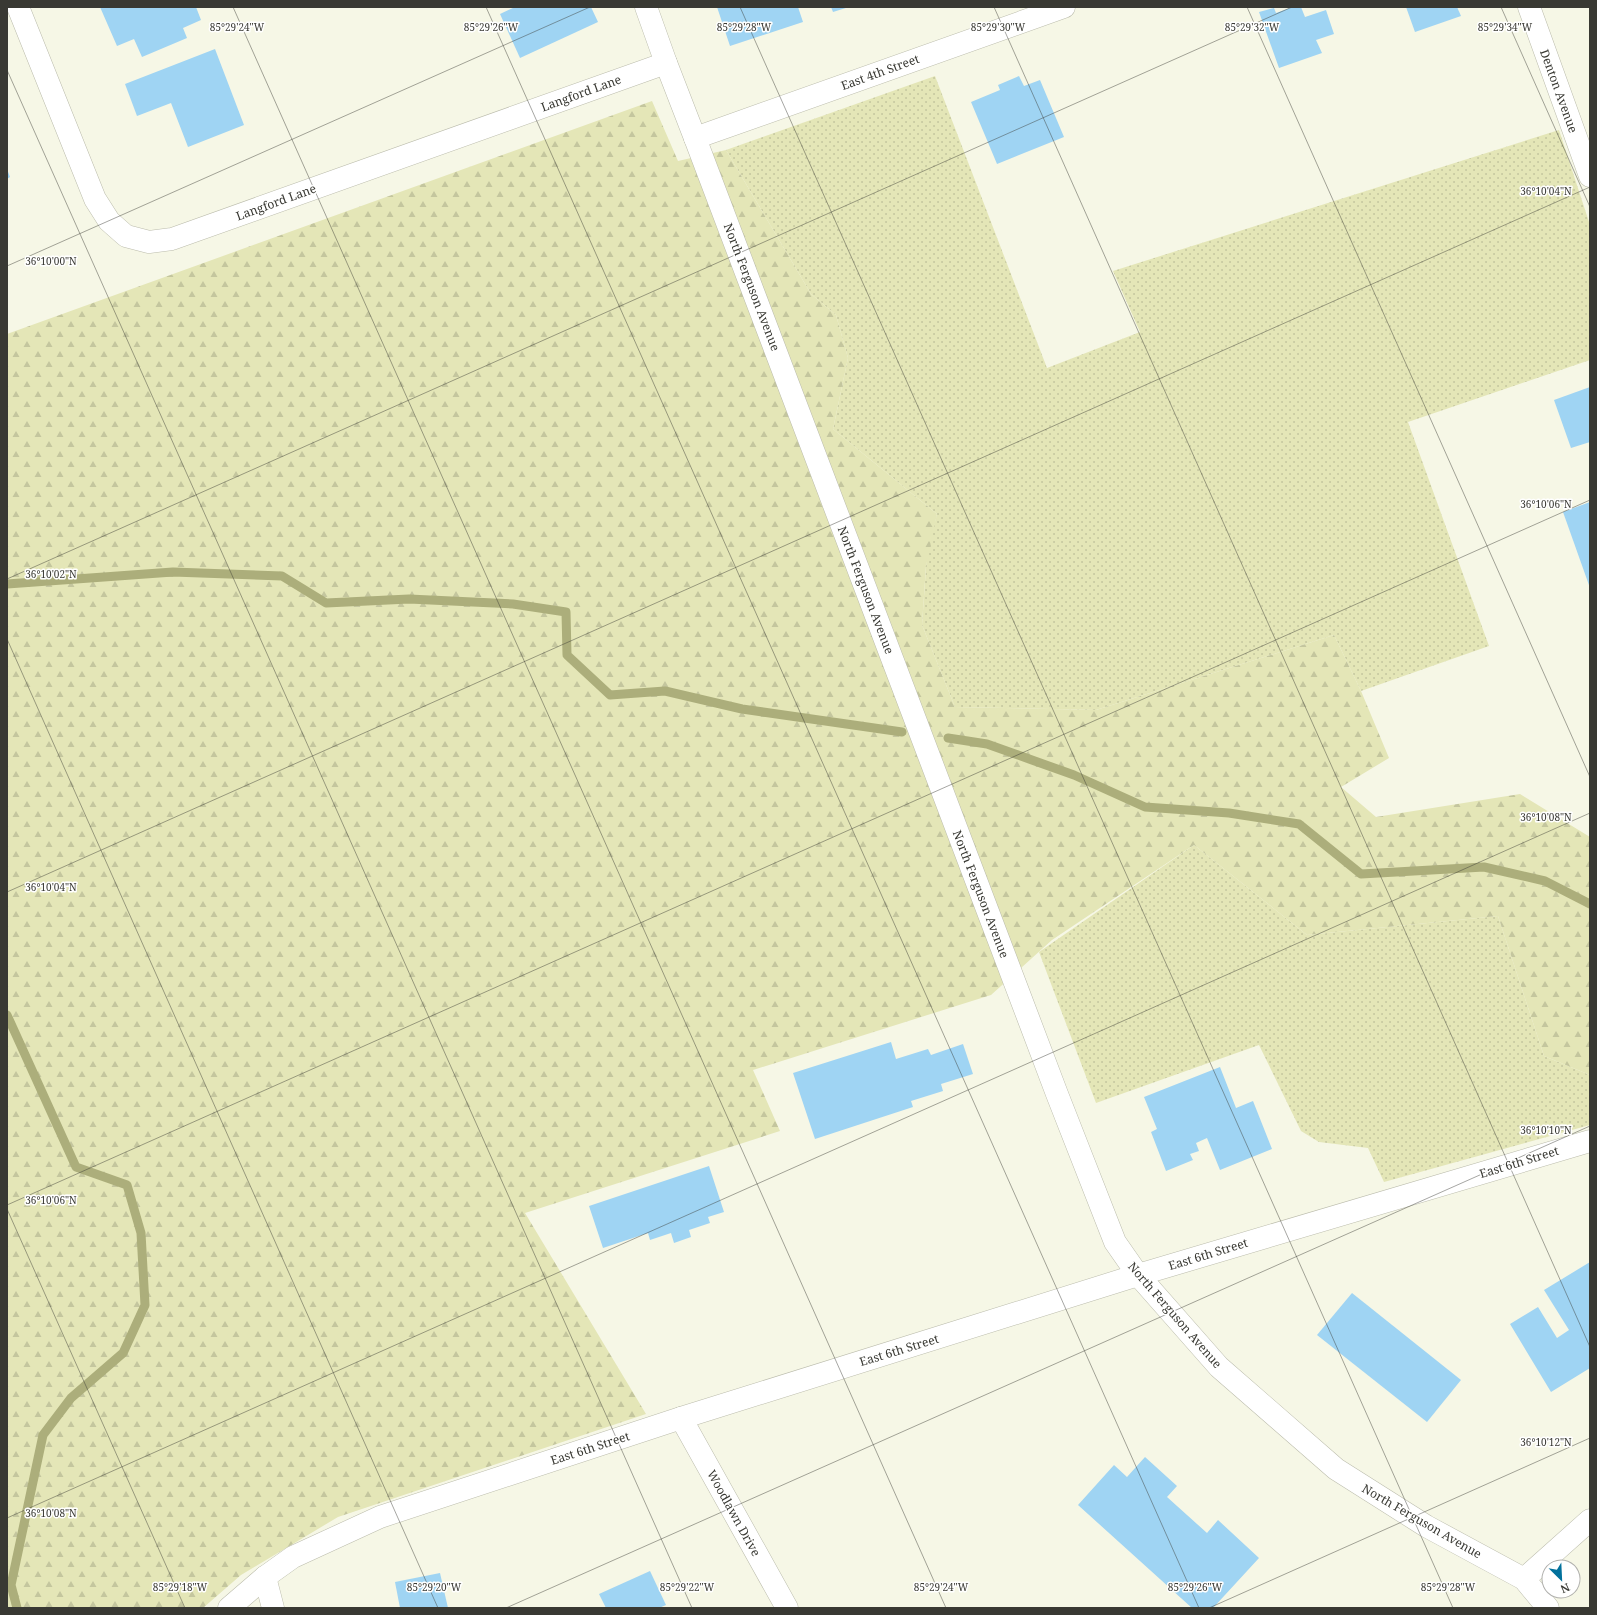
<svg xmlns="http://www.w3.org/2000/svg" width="1597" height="1615" font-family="'Noto Serif',serif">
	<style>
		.grass { fill: url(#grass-dots) }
		.forest { fill: url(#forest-firs) }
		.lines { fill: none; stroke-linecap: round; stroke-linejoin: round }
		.stream { stroke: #acae7b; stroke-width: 9 }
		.building { fill: #9fd4f3 }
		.minor-casing { stroke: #bbbcac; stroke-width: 23 }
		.minor { stroke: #fff; stroke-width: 22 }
		.ticks { fill: none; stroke: #393933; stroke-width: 1; stroke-opacity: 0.45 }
		.labels { text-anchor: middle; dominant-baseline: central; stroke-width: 3; stroke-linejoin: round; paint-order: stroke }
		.street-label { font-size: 12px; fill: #393933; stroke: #fff }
		.ticks-label { font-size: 10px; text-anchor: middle; fill: #393933; stroke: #fff; stroke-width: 3; stroke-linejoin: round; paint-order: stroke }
	</style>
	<defs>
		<pattern id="grass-dots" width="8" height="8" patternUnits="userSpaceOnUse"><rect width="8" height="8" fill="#e4e6b7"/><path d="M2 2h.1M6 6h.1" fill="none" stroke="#c4c69e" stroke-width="1.8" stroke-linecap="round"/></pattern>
		<pattern id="forest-firs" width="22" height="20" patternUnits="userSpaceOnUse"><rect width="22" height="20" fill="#e4e6b7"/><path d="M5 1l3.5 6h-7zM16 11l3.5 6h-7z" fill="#c4c69e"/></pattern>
	</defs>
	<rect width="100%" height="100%" fill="#f6f7e6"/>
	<!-- grass -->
	<g class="grass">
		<polygon points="935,76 1047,368 1140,332 1113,271 1559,130 1590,225 1590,360 1408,422 1489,646 1361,691 1334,635 1096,710 955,707 922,625 927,553 937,514 833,429 848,358 836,315 811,294 726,150"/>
		<polygon points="1194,845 1307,935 1498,916 1544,1056 1590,1075 1590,1125 1384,1182 1368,1148 1319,1142 1301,1131 1259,1045 1096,1103 1039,952"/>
	</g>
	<!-- forest -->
	<polygon class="forest" points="652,101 678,161 726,150 811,294 836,315 848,358 833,429 937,514 926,566 922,625 955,707 1096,710 1334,635 1361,691 1389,758 1341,787 1376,817 1520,794 1590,837 1590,1075 1544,1056 1498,916 1307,935 1194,845 1052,940 991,995 753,1070 780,1131 525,1213 646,1414 338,1517 241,1575 203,1608 7,1608 7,334"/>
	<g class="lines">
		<!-- stream -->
		<g class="stream">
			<polyline points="7,584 173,572 282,576 326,603 409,599 513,604 566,612 567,655 610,695 665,691 742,709 902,732"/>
			<polyline points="948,738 987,744 1074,775 1145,807 1229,813 1299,824 1361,874 1484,867 1545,881 1590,904"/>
			<polyline points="7,1015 76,1167 127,1185 141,1233 145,1305 123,1353 71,1398 43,1435 11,1585 17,1608"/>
		</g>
	</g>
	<!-- building -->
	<g class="building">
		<polygon points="100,7 196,7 201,20 183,28 187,38 142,57 134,39 117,46"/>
		<polygon points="515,7 591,7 598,22 520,58 500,14"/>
		<polygon points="717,7 798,7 803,22 730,46"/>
		<polygon points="831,7 849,7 833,12"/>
		<polygon points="1293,7 1301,7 1305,17 1326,10 1334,34 1316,40 1322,53 1279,68 1259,12 1274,8 1276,13"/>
		<polygon points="1406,7 1457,7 1461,16 1415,32"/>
		<polygon points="215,49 244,125 188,147 171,103 137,116 125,84"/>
		<polygon points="1019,76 1024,86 1040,80 1064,137 997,164 971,102 1000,90 998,85"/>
		<polygon points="7,169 10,177 7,179"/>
		<polygon points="1590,387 1590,442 1571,448 1554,400"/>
		<polygon points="1590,502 1590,588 1563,512"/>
		<polygon points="891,1042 896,1059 928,1049 931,1055 963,1044 973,1074 941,1084 943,1091 911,1101 913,1107 815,1139 793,1073"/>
		<polygon points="1220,1067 1236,1108 1253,1101 1272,1149 1220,1170 1207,1138 1196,1143 1199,1151 1190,1154 1193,1160 1166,1171 1151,1132 1157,1129 1144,1097"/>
		<polygon points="709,1166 724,1212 708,1217 710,1223 689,1230 691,1237 674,1243 671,1233 650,1240 648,1233 603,1248 589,1206"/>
		<polygon points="1590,1262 1590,1368 1551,1392 1510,1324 1538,1307 1557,1338 1569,1330 1544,1290"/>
		<polygon points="1352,1293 1461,1380 1427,1422 1317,1335"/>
		<polygon points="1145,1457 1177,1486 1167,1497 1207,1533 1218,1520 1259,1558 1213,1608 1192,1608 1078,1505 1114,1465 1127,1477"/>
		<polygon points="650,1571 666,1605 659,1608 606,1608 599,1594"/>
		<polygon points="440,1573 448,1608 400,1608 395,1582"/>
	</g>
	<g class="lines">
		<!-- minor casing -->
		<g class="minor-casing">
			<g id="minor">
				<polyline points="18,7 95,199 109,221 126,236 149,242 172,239 666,63"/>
				<polyline points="646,7 666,63 695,138 1057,1094 1115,1242 1138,1275 1219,1367 1336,1469 1426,1526 1524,1579 1548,1608"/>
				<polyline points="1529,7 1590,176"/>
				<polyline points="695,138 1064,7"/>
				<polyline points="681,1418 787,1608"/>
				<polyline points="265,1577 273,1608"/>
				<polyline points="1524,1579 1590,1520"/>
				<polyline points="229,1608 265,1577 293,1557 380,1517 681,1418 1138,1275 1590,1141"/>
			</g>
		</g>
		<!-- minor -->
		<use href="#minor" class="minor"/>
	</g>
	<!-- ticks -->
	<path class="ticks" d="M233,7L946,1608M486,7L1199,1608M740,7L1453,1608M994,7L1590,1347M1247,7L1590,777M1501,7L1590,207M7,70L692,1608M7,266L590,7M7,579L1292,7M7,639L438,1608M7,892L1590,187M7,1205L1590,500M7,1209L185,1608M7,1518L1590,813M506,1608L1590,1126M1209,1608L1590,1438"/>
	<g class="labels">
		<!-- street labels -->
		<g class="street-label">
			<text transform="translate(880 72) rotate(-20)">East 4th Street</text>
			<text transform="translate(1559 91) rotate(70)">Denton Avenue</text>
			<text transform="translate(581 93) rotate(-20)">Langford Lane</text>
			<text transform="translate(276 202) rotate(-20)">Langford Lane</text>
			<text transform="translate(752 287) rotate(69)">North Ferguson Avenue</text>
			<text transform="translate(866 590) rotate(69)">North Ferguson Avenue</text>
			<text transform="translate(981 894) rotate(69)">North Ferguson Avenue</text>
			<text transform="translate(1519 1162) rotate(-17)">East 6th Street</text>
			<text transform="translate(1208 1254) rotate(-17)">East 6th Street</text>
			<text transform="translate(1175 1315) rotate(49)">North Ferguson Avenue</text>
			<text transform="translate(899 1350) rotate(-17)">East 6th Street</text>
			<text transform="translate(590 1448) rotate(-18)">East 6th Street</text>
			<text transform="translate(734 1513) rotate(61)">Woodlawn Drive</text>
			<text transform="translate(1422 1521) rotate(30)">North Ferguson Avenue</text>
		</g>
	</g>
	<g class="ticks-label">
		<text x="237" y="31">85°29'24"W</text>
		<text x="491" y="31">85°29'26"W</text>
		<text x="744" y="31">85°29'28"W</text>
		<text x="998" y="31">85°29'30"W</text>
		<text x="1252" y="31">85°29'32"W</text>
		<text x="1505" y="31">85°29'34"W</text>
		<text x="1546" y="195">36°10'04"N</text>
		<text x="51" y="265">36°10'00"N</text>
		<text x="1546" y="508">36°10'06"N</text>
		<text x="51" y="578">36°10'02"N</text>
		<text x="1546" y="821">36°10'08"N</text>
		<text x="51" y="891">36°10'04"N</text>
		<text x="1546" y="1134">36°10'10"N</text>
		<text x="51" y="1204">36°10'06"N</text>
		<text x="1546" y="1446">36°10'12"N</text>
		<text x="51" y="1517">36°10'08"N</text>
		<text x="180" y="1591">85°29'18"W</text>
		<text x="434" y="1591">85°29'20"W</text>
		<text x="687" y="1591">85°29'22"W</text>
		<text x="941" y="1591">85°29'24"W</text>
		<text x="1195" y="1591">85°29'26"W</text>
		<text x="1448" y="1591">85°29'28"W</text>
	</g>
	<!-- border -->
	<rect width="1597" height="1615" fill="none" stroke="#393933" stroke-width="16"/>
	<!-- north arrow -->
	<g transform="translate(1561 1579) rotate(156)"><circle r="19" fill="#ffffff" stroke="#b0b0ad"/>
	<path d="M0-3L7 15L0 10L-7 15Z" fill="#02719c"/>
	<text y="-6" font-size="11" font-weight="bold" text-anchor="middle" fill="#393933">N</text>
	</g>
</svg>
